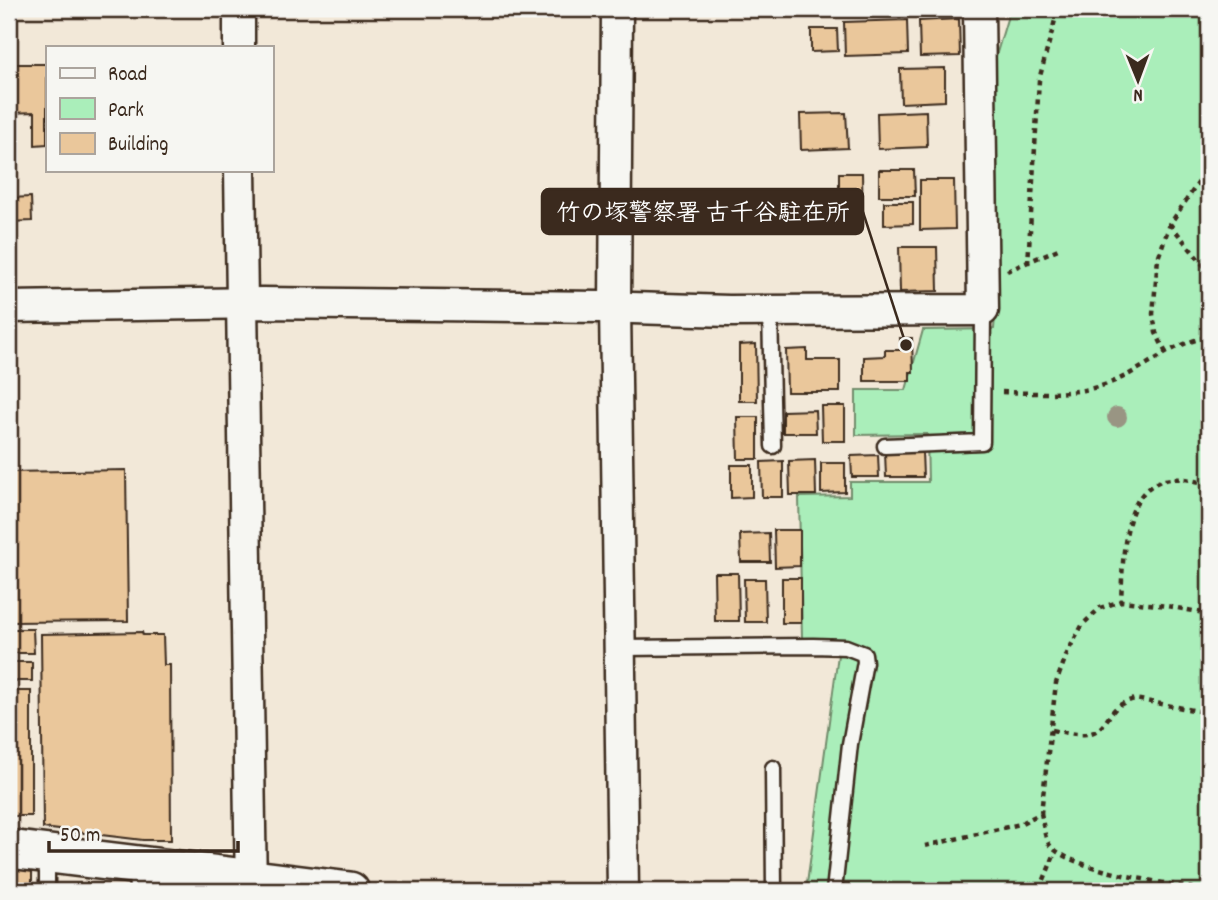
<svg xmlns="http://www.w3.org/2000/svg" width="1218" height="900" font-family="Dekko,'Klee One',sans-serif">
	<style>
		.green { fill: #aaeeba; stroke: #728c6c; stroke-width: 2 }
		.building { fill: #eac79b; stroke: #3b2a1e; stroke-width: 2 }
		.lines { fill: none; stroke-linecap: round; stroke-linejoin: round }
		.service-casing { stroke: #3b2a1e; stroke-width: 19 }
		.minor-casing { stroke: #3b2a1e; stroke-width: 35 }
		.tertiary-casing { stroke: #3b2a1e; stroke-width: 42 }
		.path { stroke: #3b2a1e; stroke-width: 4.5; stroke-dasharray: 5 5; stroke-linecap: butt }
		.service { stroke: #f6f6f2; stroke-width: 14 }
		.minor { stroke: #f6f6f2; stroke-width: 30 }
		.tertiary { stroke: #f6f6f2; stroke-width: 37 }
		.tree { fill: #999583 }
		.leader { fill: none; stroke: #3b2a1e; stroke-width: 2.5 }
		.callout-dot { fill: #3b2a1e; stroke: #f6f6f2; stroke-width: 2.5 }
		.callout { fill: #3b2a1e; stroke: #3b2a1e; stroke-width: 2.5 }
		.callout-label { font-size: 24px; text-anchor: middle; font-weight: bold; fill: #fff }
	</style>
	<rect width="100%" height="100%" fill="#f2e8d8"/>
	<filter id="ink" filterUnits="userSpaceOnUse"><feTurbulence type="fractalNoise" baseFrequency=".0143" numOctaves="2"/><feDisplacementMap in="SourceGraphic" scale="14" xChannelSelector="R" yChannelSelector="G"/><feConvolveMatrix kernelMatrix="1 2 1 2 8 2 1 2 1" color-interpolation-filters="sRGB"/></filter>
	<g filter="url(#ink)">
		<!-- green -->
		<polygon class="green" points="1010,9 1209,9 1209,891 806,891 840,640 802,638 799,497 850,496 850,482 928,482 927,434 856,435 856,390 906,390 923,330 994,329 997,290 993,66"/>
		<!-- building -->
		<g class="building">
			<polygon points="835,9 889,9 835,11"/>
			<polygon points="959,19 960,56 920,57 919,21"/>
			<polygon points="907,20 908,54 845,56 844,22"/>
			<polygon points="811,29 837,29 838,51 811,52"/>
			<polygon points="9,64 47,64 47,144 35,145 35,112 9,113"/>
			<polygon points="945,68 945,101 901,103 900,69"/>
			<polygon points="926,111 927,147 878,149 877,113"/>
			<polygon points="846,113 848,148 801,150 800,114"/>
			<polygon points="879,170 914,170 915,196 879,196"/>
			<polygon points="839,173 862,173 863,225 839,226"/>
			<polygon points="920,180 954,180 955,229 920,230"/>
			<polygon points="31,197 32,221 9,222 9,198"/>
			<polygon points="884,202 913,202 913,224 884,225"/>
			<polygon points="899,247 937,247 938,291 900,292"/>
			<polygon points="900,338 912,338 913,372 910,372 910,381 864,381 864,357 885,356 885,350 901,350"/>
			<polygon points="756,344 757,401 739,401 739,345"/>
			<polygon points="807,349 807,360 840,360 840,392 787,392 786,350"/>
			<polygon points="821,406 845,406 845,441 822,441"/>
			<polygon points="815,410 816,433 783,433 783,411"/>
			<polygon points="737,417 758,417 758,459 738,459"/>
			<polygon points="922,451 923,477 886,477 885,452"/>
			<polygon points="878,455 879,477 852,477 851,456"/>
			<polygon points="815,460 816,495 790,495 789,461"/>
			<polygon points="783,461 783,497 762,497 761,462"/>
			<polygon points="821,463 845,463 845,492 821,493"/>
			<polygon points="731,465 752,465 752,497 731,498"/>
			<polygon points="126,470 128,621 9,622 9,472"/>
			<polygon points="774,530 800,530 800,566 775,567"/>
			<polygon points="769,533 770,562 741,562 740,534"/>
			<polygon points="714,573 738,573 739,621 715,621"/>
			<rect x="782" y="578" width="19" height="45"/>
			<polygon points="744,579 765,579 766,622 745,622"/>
			<polygon points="9,629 33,629 34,653 9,653"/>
			<polygon points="142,632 143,635 163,635 164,665 170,665 171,840 143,840 43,828 41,634"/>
			<rect x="9" y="662" width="23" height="19"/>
			<rect x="9" y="691" width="22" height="125"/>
			<polygon points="32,869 32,891 9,891 9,870"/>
		</g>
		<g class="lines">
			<!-- service casing -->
			<g class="service-casing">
				<g id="service">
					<polyline points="770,310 773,446"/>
					<polyline points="885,446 982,442 983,310"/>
					<polyline points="621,648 813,646 846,647 864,654 865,662 850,744 834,891"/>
					<polyline points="773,768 774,891"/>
					<polyline points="47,854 47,891"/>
				</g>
			</g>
			<!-- minor casing -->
			<g class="minor-casing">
				<g id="minor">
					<polyline points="239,9 239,47"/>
					<polyline points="617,9 615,307 623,891"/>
					<polyline points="240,170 251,891"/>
					<polyline points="9,307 262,303 600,307 729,311 983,310 979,9"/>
					<polyline points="144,866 145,891"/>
				</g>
			</g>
			<!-- tertiary casing -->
			<g class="tertiary-casing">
				<polyline id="tertiary" points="9,849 350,891"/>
			</g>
			<!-- path -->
			<g class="path">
				<polyline points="1170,224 1209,272"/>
				<polyline points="1028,264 1039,80 1058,9"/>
				<polyline points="1007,271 1058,249"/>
				<polyline points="1166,353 1156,333 1153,314 1158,258 1170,224 1209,167"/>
				<path d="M1002,392C1038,393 1075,396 1110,383C1144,370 1173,342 1209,337"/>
				<path d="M1209,485C1121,454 1124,544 1121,601L1167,606L1209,614"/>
				<path d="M1052,730C1063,732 1075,735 1086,734C1103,732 1105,720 1115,709C1121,703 1128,701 1135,699L1209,713"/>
				<path d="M1041,813C1043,822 1044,837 1049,844C1068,871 1175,884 1209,891"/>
				<polyline points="925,846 1020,824 1041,813 1056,683 1068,651 1083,624 1100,608 1121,601"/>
				<polyline points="1040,889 1056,851"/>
				<polyline points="1024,891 1025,887 1058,891"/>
			</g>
			<!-- service -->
			<use href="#service" class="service"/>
			<!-- minor -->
			<use href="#minor" class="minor"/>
			<!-- tertiary -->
			<use href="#tertiary" class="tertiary"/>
		</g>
		<!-- trees -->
		<circle class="tree" cx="1117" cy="417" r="10"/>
	</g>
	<!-- callouts -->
	<path class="leader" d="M906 345L863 212"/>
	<circle class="callout-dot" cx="906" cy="345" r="7"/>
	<rect class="callout" x="542" y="189" width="321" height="45" rx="7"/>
	<g class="callout-label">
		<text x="703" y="220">竹の塚警察署 古千谷駐在所</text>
	</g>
	<!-- margin -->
	<rect width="1218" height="900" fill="none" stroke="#f6f6f2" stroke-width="35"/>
	<rect x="18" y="18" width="1183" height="865" fill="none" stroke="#3b2a1e" stroke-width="2.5" filter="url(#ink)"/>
	<!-- legend -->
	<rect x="46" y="46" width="228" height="126" fill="#f6f6f2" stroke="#aba49d" stroke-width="2"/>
	<rect x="60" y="68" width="35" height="10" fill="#f6f6f2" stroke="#aba49d" stroke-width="2"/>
	<text x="108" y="80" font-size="21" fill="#3b2a1e">Road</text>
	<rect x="60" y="98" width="35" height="21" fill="#aaeeba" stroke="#aba49d" stroke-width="2"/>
	<text x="108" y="116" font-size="21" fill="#3b2a1e">Park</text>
	<rect x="60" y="133" width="35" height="21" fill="#eac79b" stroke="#aba49d" stroke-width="2"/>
	<text x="108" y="150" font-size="21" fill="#3b2a1e">Building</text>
	<!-- north arrow -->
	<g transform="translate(1138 80) rotate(179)" stroke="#f6f6f2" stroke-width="5" paint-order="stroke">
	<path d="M0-5L12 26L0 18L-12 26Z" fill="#3b2a1e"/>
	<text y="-10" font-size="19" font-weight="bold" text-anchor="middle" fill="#3b2a1e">N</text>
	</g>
	<!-- scale -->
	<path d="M49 841v10h189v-10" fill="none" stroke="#3b2a1e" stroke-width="3.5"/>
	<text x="60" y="841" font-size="21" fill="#3b2a1e" stroke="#f6f6f2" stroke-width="5" paint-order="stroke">50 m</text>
</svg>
